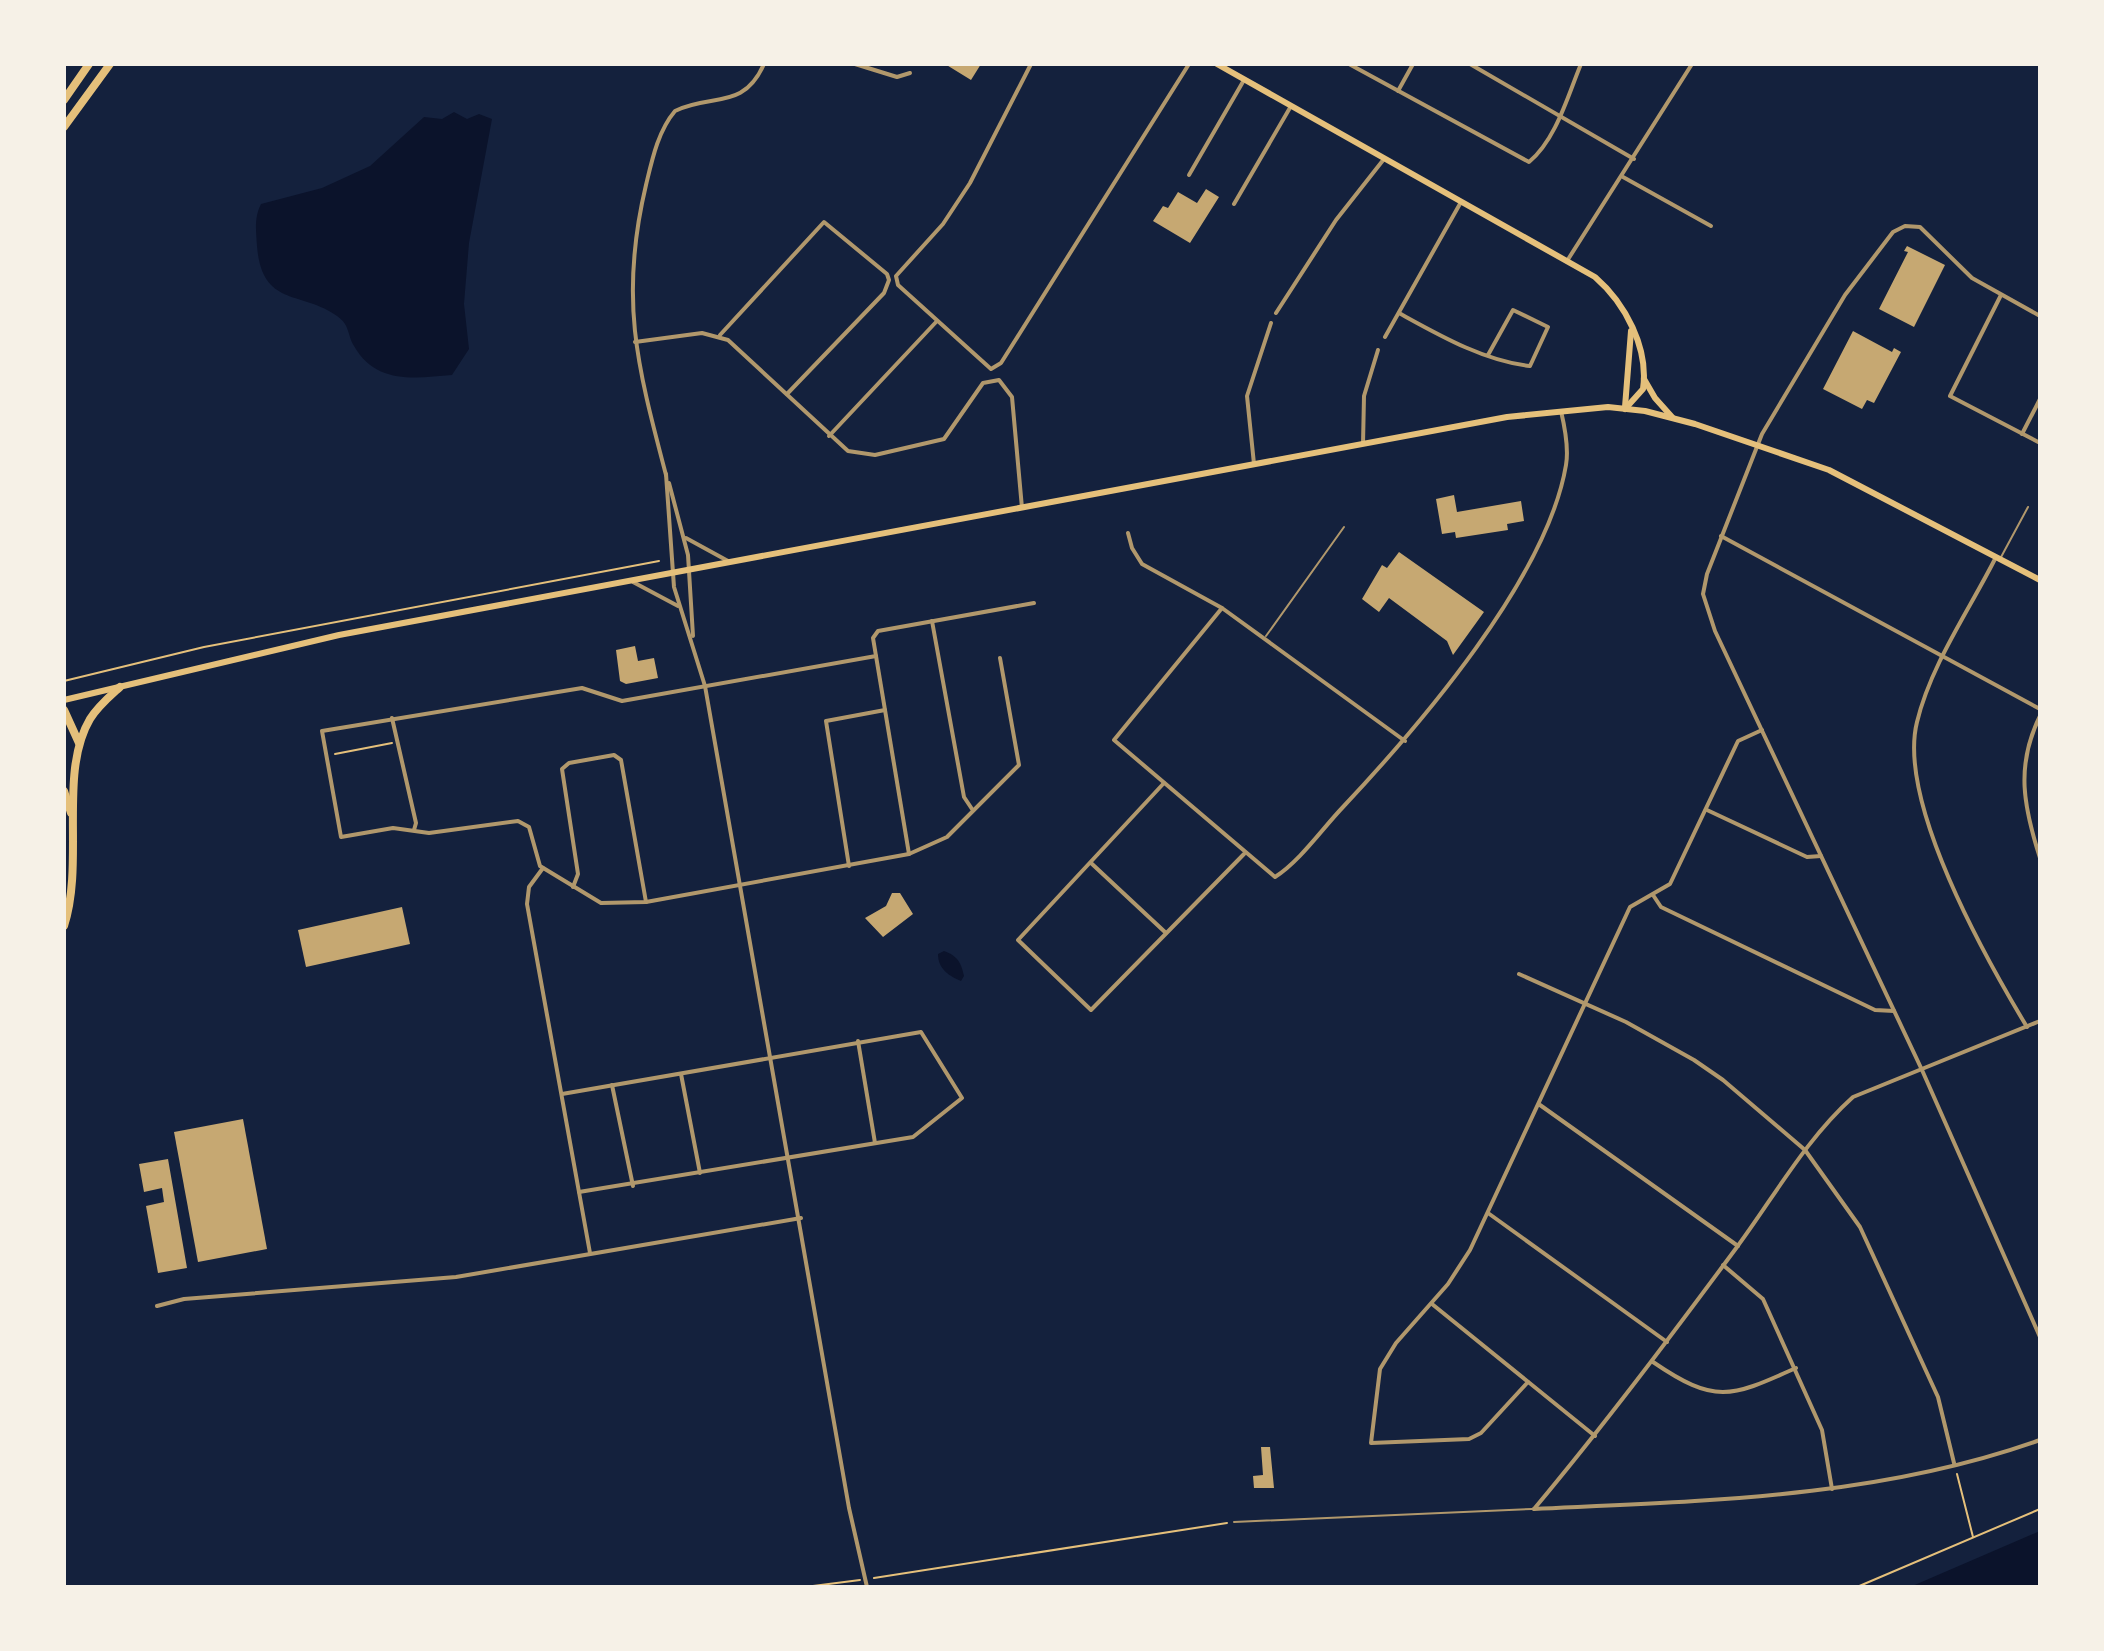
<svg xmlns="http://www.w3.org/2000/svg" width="2104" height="1651" font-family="Signika,sans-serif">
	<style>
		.water { fill: #0b132b }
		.building { fill: #c6a872 }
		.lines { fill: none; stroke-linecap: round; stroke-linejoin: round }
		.path { stroke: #e5c07b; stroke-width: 2 }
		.service { stroke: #b1986c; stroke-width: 2 }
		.minor { stroke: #b1986c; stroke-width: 4 }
		.secondary { stroke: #e5c07b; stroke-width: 6 }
		.motorway { stroke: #e5c07b; stroke-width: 8 }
	</style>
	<rect width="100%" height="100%" fill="#14213d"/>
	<!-- water -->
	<g class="water">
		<path d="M454,112L467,119L479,114L492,119L469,243L464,304L469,349L452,375C416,378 376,385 354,346C347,334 350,325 337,316C301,290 262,308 257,246C256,230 254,218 261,204L322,188L370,166L424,117L442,119Z"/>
		<path d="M944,951C958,956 961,963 964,976L961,981C949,976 938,969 938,954Z"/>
		<polygon points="2040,1531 2040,1587 1910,1587"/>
	</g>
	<!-- building -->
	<g class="building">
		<polygon points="945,64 981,64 971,80"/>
		<polygon points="1206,189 1219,197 1190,243 1153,221 1163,206 1168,208 1178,192 1197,203"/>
		<polygon points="1907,246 1945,265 1914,327 1879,309 1908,252 1904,251"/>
		<polygon points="1853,331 1892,352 1894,348 1901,352 1874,403 1867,400 1862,409 1823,389"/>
		<polygon points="1454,495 1457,512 1521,501 1524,521 1507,524 1508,530 1456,538 1455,532 1442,534 1436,499"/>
		<polygon points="1399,552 1484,612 1453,655 1447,641 1389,598 1379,612 1362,599 1382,565 1387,568"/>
		<polygon points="635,646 638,661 654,658 658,678 626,684 620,681 616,650"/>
		<polygon points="892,893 900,893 913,914 883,937 865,918 886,906"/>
		<polygon points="402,907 410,944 306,967 298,930"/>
		<polygon points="243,1119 267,1249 198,1262 174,1132"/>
		<polygon points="168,1159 187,1268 158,1273 146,1206 164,1202 162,1188 144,1192 139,1164"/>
		<polygon points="1261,1447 1270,1447 1274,1488 1254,1488 1253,1476 1263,1475"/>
	</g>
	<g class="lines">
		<!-- path -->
		<g class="path">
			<polyline points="64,681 204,647 659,561"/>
			<polyline points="335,754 392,743"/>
			<polyline points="1957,1474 1973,1537"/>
			<polyline points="874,1578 1227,1523"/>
			<polyline points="121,1587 125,1587"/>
			<polyline points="805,1587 860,1580"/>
			<polyline points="1857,1587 2040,1509"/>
		</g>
		<!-- service -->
		<g class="service">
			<polyline points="2000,559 2028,507"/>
			<polyline points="1266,636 1344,527"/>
			<polyline points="1234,1522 1532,1509"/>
		</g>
		<!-- minor -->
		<g class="minor">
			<polyline points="855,64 897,77 910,73"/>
			<polyline points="1031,64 970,183 943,224 896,276 898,285 991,369 1001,363 1189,64"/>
			<path d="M1349,64L1529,162C1556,140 1568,95 1581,64"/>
			<polyline points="1470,64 1634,159"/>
			<polyline points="1398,91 1413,64"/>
			<polyline points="1189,175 1244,80"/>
			<polyline points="1623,177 1711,226"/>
			<polyline points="1234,204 1291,106"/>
			<polyline points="1567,261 1692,64"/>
			<polyline points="2001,295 1950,396 2040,443"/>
			<polyline points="1276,313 1336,220 1384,159"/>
			<path d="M1399,313C1439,335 1484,361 1530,366L1548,327L1513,310L1488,355"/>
			<polyline points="2040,316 1972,278 1920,227 1905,226 1893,232 1845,295 1762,434 1707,574 1703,594 1715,631 1922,1070 2040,1337"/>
			<polyline points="720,335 824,222 887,274 889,280 884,293 787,394"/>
			<polyline points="1385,337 1461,202"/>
			<polyline points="635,342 702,333 728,340 848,451 875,455 944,439 983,383 999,380 1012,397 1022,508"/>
			<polyline points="2022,434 2040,399"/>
			<polyline points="829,436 937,321"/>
			<polyline points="1363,444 1364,396 1378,350"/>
			<polyline points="1254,464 1247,396 1271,323"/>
			<polyline points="666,474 674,587 705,686 849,1508 867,1587"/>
			<path d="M666,475C637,365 619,298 646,185C652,160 658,131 675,111C712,93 743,111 764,64"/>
			<polyline points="669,483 688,555 693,636"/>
			<polyline points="1128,533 1132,548 1142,564 1222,608 1405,741"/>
			<polyline points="1721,536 2040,709"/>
			<polyline points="686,538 728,561"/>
			<path d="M1996,557C1970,609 1931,664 1917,722C1897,802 1986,959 2027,1027"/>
			<polyline points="633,582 678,606"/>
			<path d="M1222,608L1114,740L1275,877C1300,861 1322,829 1343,807C1420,725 1547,578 1566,465C1569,448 1565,428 1561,411"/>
			<polyline points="932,621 964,797 972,809"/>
			<polyline points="876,656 909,854"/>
			<polyline points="1000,658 1019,765 947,837 909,854 646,902 601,903 540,866 529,827 518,821 429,833 393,828 341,837 322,731 582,688 622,701 876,656 873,638 878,631 1034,603"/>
			<path d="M2040,716C2015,766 2024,808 2040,858"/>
			<polyline points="392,718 416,823 414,830"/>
			<polyline points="1164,783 1018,940 1091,1010 1244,854"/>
			<polyline points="1707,810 1807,857 1821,856"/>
			<polyline points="1091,863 1166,933"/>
			<polyline points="849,866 826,721 885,710"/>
			<polyline points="543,868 529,887 527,904 590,1253"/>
			<polyline points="573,887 578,874 562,769 569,763 614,755 621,760 646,902"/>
			<polyline points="1653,895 1661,907 1875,1010 1894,1011"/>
			<polyline points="1519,974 1626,1022 1694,1060 1723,1080 1805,1150 1860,1227 1938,1397 1954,1463"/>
			<polyline points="858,1041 875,1143"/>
			<polyline points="681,1074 700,1173"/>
			<polyline points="612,1085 633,1186"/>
			<polyline points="562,1094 921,1032 962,1098 913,1137 579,1192"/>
			<polyline points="1540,1105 1738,1246"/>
			<polyline points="1488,1213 1667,1342"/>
			<polyline points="1723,1265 1763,1299 1822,1430 1832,1489"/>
			<polyline points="1432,1304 1595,1436"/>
			<polyline points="157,1306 184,1299 456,1277 801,1218"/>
			<path d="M1653,1362C1716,1405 1731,1397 1796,1368"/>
			<polyline points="1528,1382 1481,1433 1469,1439 1371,1443 1380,1369 1396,1343 1448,1284 1470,1250 1630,907 1670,884 1738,741 1762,730"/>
			<path d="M1534,1509C1605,1424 1671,1336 1737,1247C1774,1197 1806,1139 1853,1097L2040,1021"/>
			<path d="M1534,1509C1704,1501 1878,1498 2040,1440"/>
		</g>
		<!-- secondary -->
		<g class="secondary">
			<path d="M1217,64L1595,277C1625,303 1649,348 1643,389L1625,409"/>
			<polyline points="1644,379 1655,398 1672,417"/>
			<polyline points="1625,407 1631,331"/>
			<polyline points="64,700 339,635 1507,417 1608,407 1645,411 1695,424 1829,470 2040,580"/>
		</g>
		<!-- motorway -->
		<g class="motorway">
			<polyline points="64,100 89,64"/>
			<polyline points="64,127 110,64"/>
			<polyline points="64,710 79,743"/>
			<polyline points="64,791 71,813"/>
			<path d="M64,926C85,862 58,773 90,719C98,706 109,697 120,687"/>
		</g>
	</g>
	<!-- border -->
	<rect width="2104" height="1651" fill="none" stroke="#f6f1e7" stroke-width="132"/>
</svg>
